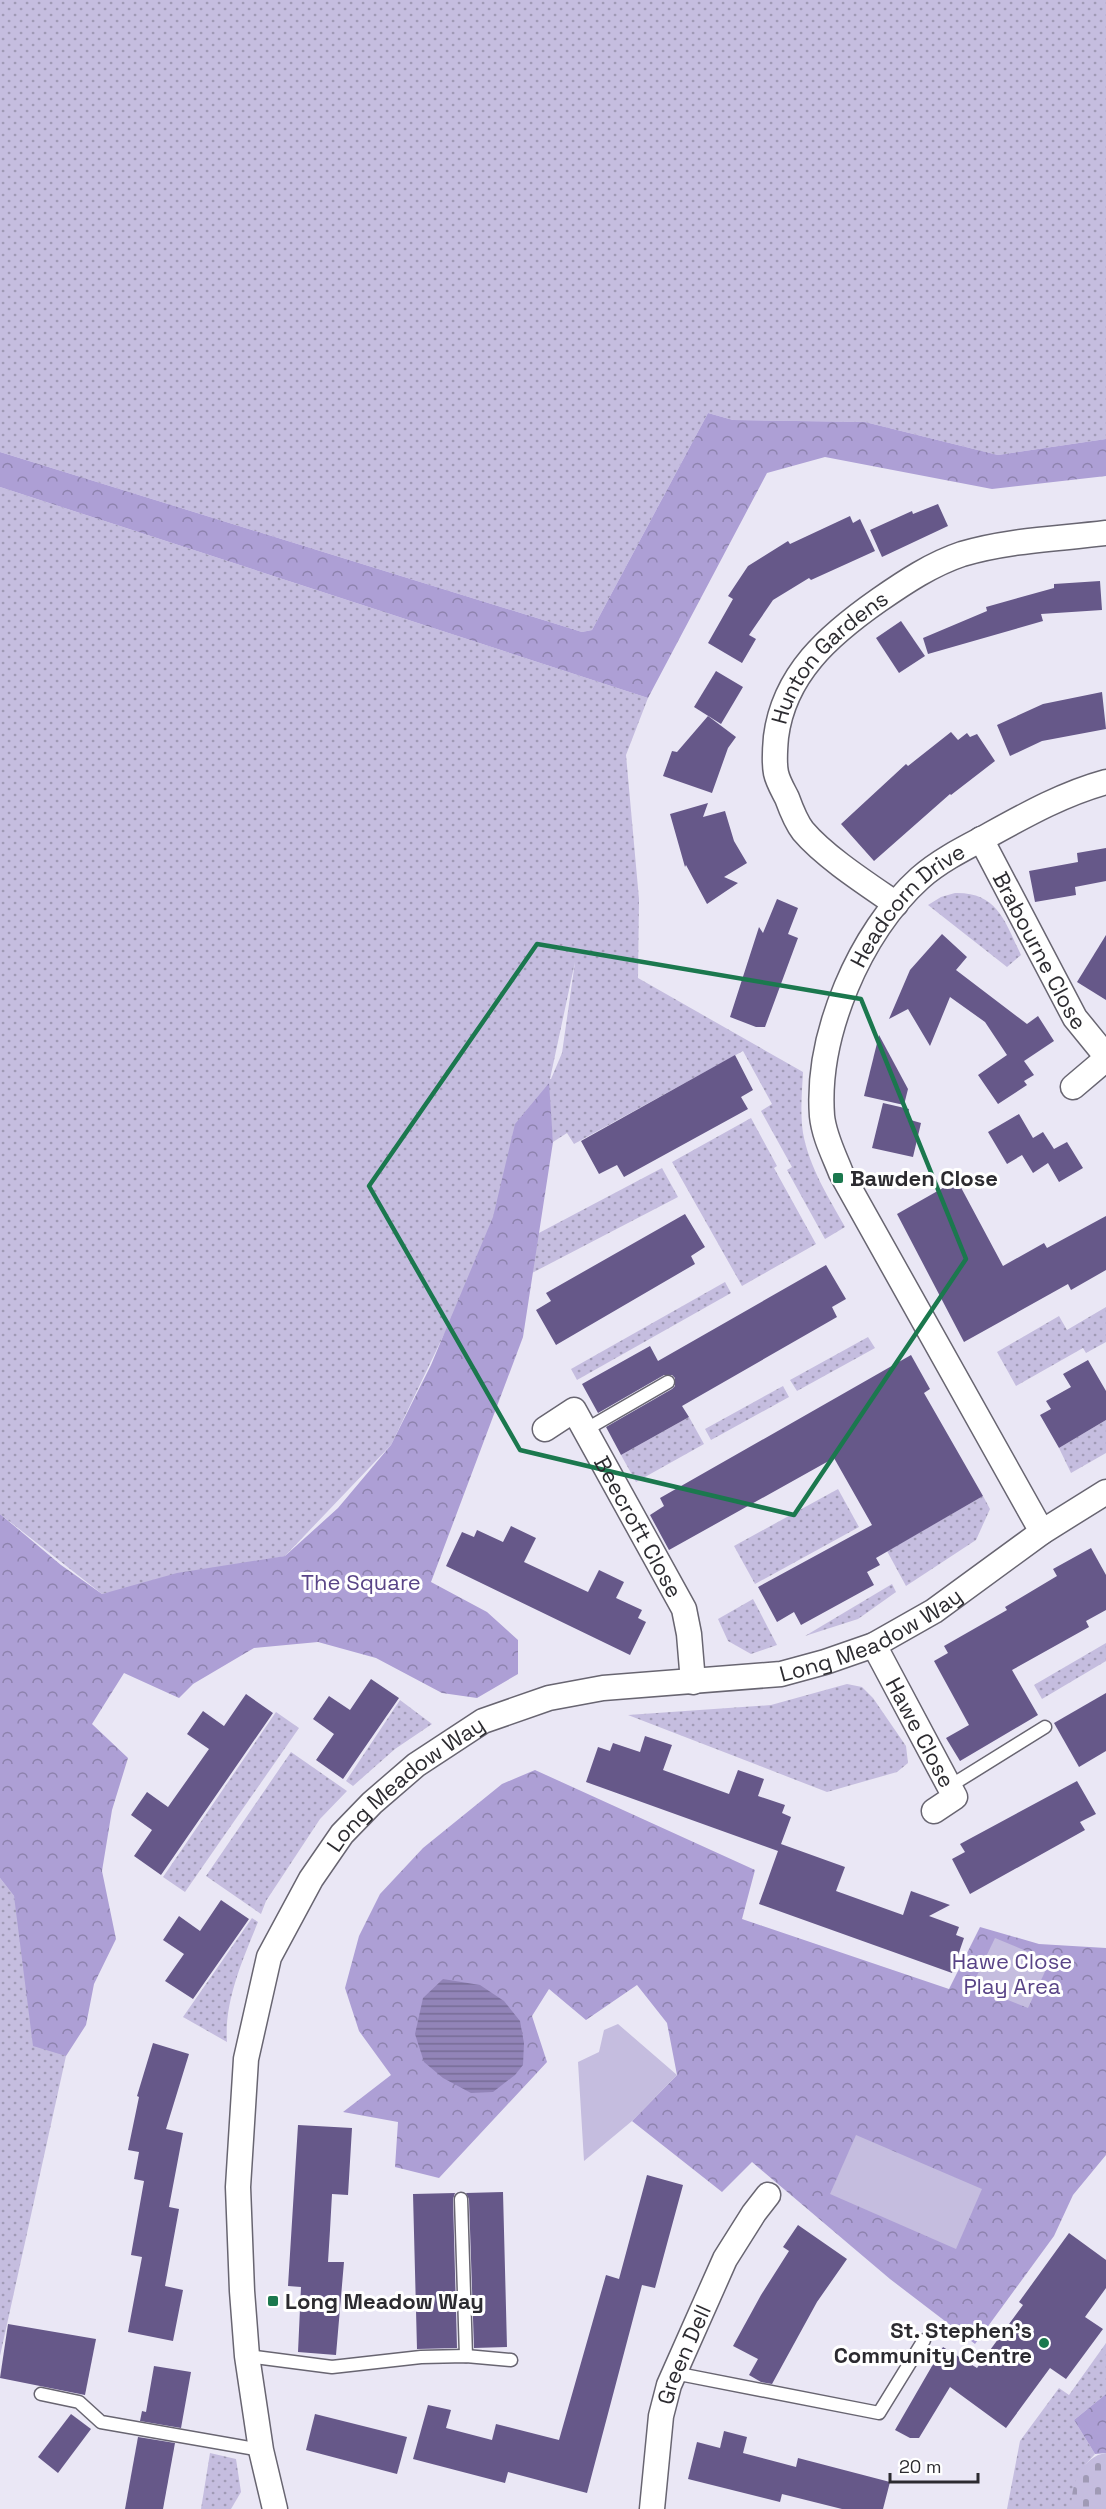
<svg xmlns="http://www.w3.org/2000/svg" width="1106" height="2509" font-family="'Space Grotesk',sans-serif">
	<style>
		.grass { fill: url(#grass-dots); fill-rule: evenodd }
		.forest { fill: url(#forest-crowns) }
		.cemetery { fill: url(#cemetery-stones) }
		.park { fill: #c5bddf }
		.water { fill: url(#water-rules) }
		.building { fill: #665889 }
		.lines { fill: none; stroke-linecap: round; stroke-linejoin: round }
		.lane-casing { stroke: #686571; stroke-width: 15 }
		.street-casing { stroke: #686571; stroke-width: 27 }
		.lane { stroke: #fff; stroke-width: 12 }
		.street { stroke: #fff; stroke-width: 24 }
		.marked { fill: none; stroke: #1b784e; stroke-width: 4.5; stroke-linejoin: round }
		.poi-dot { fill: #1b784e; stroke: #fff; stroke-width: 2 }
		.labels { text-anchor: middle; dominant-baseline: central; stroke-width: 6; stroke-linejoin: round; paint-order: stroke }
		.street-label { font-size: 22px; fill: #2c2b30; stroke: #fff }
		.poi-label { font-size: 22px; font-weight: bold; fill: #2c2b30; stroke: #fff; text-anchor: start }
		.park-label { font-size: 22px; fill: #594487; stroke: #fff }
	</style>
	<defs>
		<pattern id="grass-dots" width="8" height="8" patternUnits="userSpaceOnUse" patternTransform="scale(1.5)"><rect width="8" height="8" fill="#c5bddf"/><path d="M2 2h.1M6 6h.1" fill="none" stroke="#a09ab5" stroke-width="1.8" stroke-linecap="round"/></pattern>
		<pattern id="forest-crowns" width="20" height="18" patternUnits="userSpaceOnUse" patternTransform="scale(1.5)"><rect width="20" height="18" fill="#ad9fd5"/><path d="M2 6a3 3 0 1 1 6 0M12 15a3 3 0 1 1 6 0" fill="none" stroke="#8d82ad"/></pattern>
		<pattern id="cemetery-stones" width="16" height="16" patternUnits="userSpaceOnUse" patternTransform="scale(1.5)"><rect width="16" height="16" fill="#c5bddf"/><path d="M2 7V4a2 2 0 0 1 4 0v3zM10 15v-3a2 2 0 0 1 4 0v3z" fill="#a09ab5"/></pattern>
		<pattern id="water-rules" width="6" height="5" patternUnits="userSpaceOnUse" patternTransform="scale(1.5)"><rect width="6" height="5" fill="#9284b8"/><path d="M0 2.5h6" fill="none" stroke="#776c96"/></pattern>
	</defs>
	<rect width="100%" height="100%" fill="#eae7f5"/>
	<!-- grass -->
	<g class="grass">
		<polygon points="0,0 1106,0 1106,439 998,455 865,422 733,420 708,413 592,630 582,632 0,452"/>
		<path d="M0,487L648,698L626,755L639,899L638,978L803,1072C802,1092 800,1113 803,1133C809,1167 829,1198 845,1227L825,1239L787,1170L792,1167L761,1111L772,1104L743,1051L574,1144L567,1133L553,1142L549,1103L459,1303L391,1445L285,1556L102,1594L0,1514ZM575,962L562,1053L551,1079H550Z"/>
		<path d="M955,893C998,892 1005,922 1021,955L1007,967L928,905L941,897Z"/>
		<polygon points="751,1118 777,1166 774,1168 816,1244 742,1286 672,1162"/>
		<polygon points="662,1168 678,1197 532,1273 537,1234"/>
		<polygon points="725,1282 731,1293 577,1380 571,1369"/>
		<polygon points="1106,1307 1106,1342 1086,1353 1083,1348 1016,1386 997,1352 1059,1316 1067,1330"/>
		<polygon points="868,1337 875,1348 797,1391 790,1380"/>
		<polygon points="783,1386 789,1397 711,1440 705,1429"/>
		<polygon points="689,1417 704,1444 636,1482 621,1455"/>
		<polygon points="1106,1420 1106,1453 1071,1473 1059,1448"/>
		<polygon points="838,1489 859,1527 755,1584 734,1546"/>
		<polygon points="983,1496 990,1509 976,1540 906,1586 887,1551"/>
		<polygon points="892,1584 896,1592 858,1619 805,1636"/>
		<polygon points="753,1599 777,1645 751,1654 728,1641 718,1619"/>
		<polygon points="1106,1643 1106,1661 1042,1699 1034,1685"/>
		<polygon points="847,1684 862,1687 873,1698 906,1746 908,1763 897,1772 827,1792 628,1715 771,1705"/>
		<polygon points="400,1700 432,1724 395,1749 353,1786 346,1781"/>
		<polygon points="276,1712 299,1728 185,1892 163,1877"/>
		<polygon points="291,1752 347,1791 320,1819 266,1901 261,1914 206,1876"/>
		<polygon points="0,1878 14,1896 66,2056 0,2356"/>
		<path d="M252,1918L258,1922C243,1959 224,2001 227,2042L183,2017Z"/>
		<polygon points="1106,2343 1106,2394 1074,2420 1095,2454 1086,2464 1072,2509 1007,2509 1020,2441 1059,2388 1069,2395"/>
		<polygon points="210,2453 236,2459 241,2492 231,2509 201,2509"/>
	</g>
	<!-- forest -->
	<g class="forest">
		<polygon points="708,413 733,420 865,422 998,455 1106,439 1106,476 992,489 825,457 767,473 648,698 0,487 0,452 582,632 592,630"/>
		<polygon points="549,1083 553,1142 523,1337 431,1582 487,1612 518,1640 518,1674 477,1698 442,1693 376,1658 318,1642 254,1648 193,1684 179,1698 124,1673 92,1724 128,1758 112,1810 102,1871 116,1939 94,1984 86,2025 66,2056 33,2046 14,1896 0,1878 0,1514 61,1565 102,1594 177,1573 285,1556 338,1508 391,1445 431,1365 493,1217 515,1124"/>
		<polygon points="535,1770 755,1870 742,1919 949,1989 980,1927 1039,1944 1106,1948 1106,2155 1073,2195 1054,2236 975,2344 890,2279 752,2162 722,2192 632,2121 677,2075 667,2023 637,1985 586,2020 549,1989 532,2016 547,2062 439,2178 395,2167 398,2122 343,2112 391,2075 359,2031 345,1988 359,1936 380,1894 423,1848 502,1784"/>
		<polygon points="1106,2394 1106,2453 1095,2454 1074,2420"/>
	</g>
	<!-- cemetery -->
	<path class="cemetery" d="M1106,2453V2509H1072C1069,2487 1082,2456 1106,2453Z"/>
	<!-- park -->
	<g class="park">
		<polygon points="995,1938 1050,1961 1028,2008 972,1986"/>
		<polygon points="618,2024 677,2075 632,2121 584,2161 578,2062 599,2052 604,2030"/>
		<polygon points="856,2135 982,2189 956,2249 830,2194"/>
	</g>
	<!-- water -->
	<polygon class="water" points="443,1979 480,1985 504,2001 520,2021 524,2043 523,2065 515,2075 493,2092 471,2093 443,2078 424,2062 415,2034 423,1998"/>
	<!-- building -->
	<g class="building">
		<polygon points="938,504 948,526 882,557 870,530 912,511 913,514"/>
		<polygon points="850,516 853,523 860,519 875,551 811,580 809,578 773,600 749,635 756,639 742,663 708,643 733,599 728,596 748,566 788,541 790,544"/>
		<polygon points="1100,581 1102,610 1041,614 1043,621 928,654 923,638 987,611 986,607 1054,588 1054,584"/>
		<polygon points="901,621 925,656 899,673 876,638"/>
		<polygon points="716,671 743,687 721,724 694,707"/>
		<polygon points="1102,692 1106,729 1042,741 1010,756 997,725 1043,704"/>
		<polygon points="708,716 736,737 728,748 712,793 663,776 672,751 677,752"/>
		<polygon points="951,732 958,740 967,733 970,737 977,734 995,761 951,795 950,794 874,861 841,824 906,764 908,766"/>
		<polygon points="708,803 703,817 725,811 734,841 747,863 724,877 738,883 707,904 686,865 685,867 670,814"/>
		<polygon points="1106,848 1106,881 1075,887 1076,895 1035,902 1029,871 1078,862 1077,853"/>
		<polygon points="777,899 798,908 788,934 798,938 765,1027 756,1027 730,1017 759,927 763,933"/>
		<polygon points="942,934 967,957 956,970 1027,1024 1038,1016 1054,1041 1024,1061 1034,1075 1024,1081 1027,1085 998,1104 978,1075 1007,1055 985,1022 950,997 930,1046 908,1009 889,1019 910,970"/>
		<polygon points="1106,935 1106,1000 1077,982"/>
		<polygon points="879,1035 908,1089 904,1105 864,1096"/>
		<polygon points="735,1055 753,1090 741,1097 748,1109 624,1177 617,1165 599,1174 581,1141"/>
		<polygon points="883,1103 909,1109 907,1119 921,1123 913,1157 872,1148"/>
		<polygon points="1019,1114 1033,1138 1043,1132 1054,1149 1067,1142 1083,1168 1059,1182 1048,1163 1033,1173 1022,1155 1007,1164 988,1132"/>
		<polygon points="957,1180 1003,1266 1044,1243 1047,1248 1106,1216 1106,1270 1071,1290 1068,1284 964,1342 897,1214"/>
		<polygon points="685,1214 705,1247 691,1256 695,1264 556,1345 536,1310 551,1301 546,1293"/>
		<polygon points="826,1265 846,1299 832,1307 837,1317 682,1406 689,1417 621,1455 606,1427 672,1389 675,1386 675,1378 672,1375 664,1375 598,1413 582,1384 650,1346 658,1361"/>
		<polygon points="911,1355 930,1389 924,1393 983,1496 876,1558 880,1565 867,1572 874,1585 801,1625 794,1612 777,1622 758,1587 872,1525 834,1458 669,1550 650,1515 664,1506 660,1498"/>
		<polygon points="1088,1360 1106,1391 1106,1420 1059,1448 1040,1415 1051,1409 1046,1401 1071,1387 1063,1374"/>
		<polygon points="511,1526 536,1538 524,1562 588,1592 599,1570 624,1582 616,1598 642,1610 638,1618 646,1622 630,1655 446,1566 462,1532 474,1537 477,1530 503,1542"/>
		<polygon points="1091,1548 1106,1575 1106,1610 1086,1621 1089,1627 1012,1670 1038,1715 960,1761 946,1738 969,1725 934,1661 948,1653 944,1646 1007,1610 1005,1607 1057,1576 1053,1569"/>
		<polygon points="371,1679 399,1698 343,1779 316,1760 334,1734 313,1719 329,1696 350,1710"/>
		<polygon points="1106,1693 1106,1751 1079,1767 1054,1723"/>
		<polygon points="246,1694 273,1713 161,1875 134,1856 152,1830 131,1815 147,1792 168,1807 209,1749 187,1734 203,1711 224,1726"/>
		<polygon points="645,1736 672,1745 663,1770 729,1794 738,1770 764,1779 758,1796 785,1805 782,1813 791,1817 781,1844 845,1867 836,1891 903,1915 911,1891 950,1905 929,1916 959,1927 956,1935 964,1938 952,1973 759,1904 778,1851 586,1782 598,1747 610,1751 613,1743 640,1752"/>
		<polygon points="1077,1781 1096,1814 1080,1822 1085,1830 970,1894 952,1859 965,1852 960,1844"/>
		<polygon points="221,1900 249,1919 193,1999 165,1981 184,1954 163,1940 179,1916 200,1931"/>
		<polygon points="153,2043 189,2054 166,2129 183,2133 169,2207 179,2209 165,2286 183,2290 173,2341 128,2332 142,2257 131,2255 144,2181 134,2179 139,2152 128,2150 139,2097 137,2096"/>
		<polygon points="298,2125 352,2128 348,2195 332,2194 330,2230 328,2262 344,2262 336,2355 298,2352 301,2287 288,2286"/>
		<polygon points="647,2175 683,2185 655,2288 642,2285 587,2493 508,2472 505,2483 413,2459 428,2405 451,2410 446,2428 492,2440 496,2424 559,2440 606,2275 619,2279"/>
		<polygon points="503,2192 507,2347 474,2348 469,2199 466,2193"/>
		<polygon points="455,2193 453,2199 457,2348 417,2349 413,2194"/>
		<polygon points="798,2225 847,2259 817,2302 772,2384 761,2382 749,2375 758,2359 733,2346 761,2295 789,2251 783,2247"/>
		<polygon points="1069,2233 1106,2260 1106,2288 1085,2317 1103,2329 1066,2379 1050,2368 1006,2428 950,2387 919,2438 910,2438 895,2430 943,2347 977,2368 1023,2305 1019,2302"/>
		<polygon points="8,2324 96,2339 85,2395 0,2378"/>
		<polygon points="154,2366 191,2372 181,2428 140,2421 142,2411 146,2412"/>
		<polygon points="71,2414 91,2429 58,2473 38,2457"/>
		<polygon points="315,2414 407,2437 397,2474 306,2450"/>
		<polygon points="724,2431 747,2437 743,2453 796,2467 798,2458 890,2482 883,2509 842,2509 782,2494 780,2502 688,2479 697,2442 720,2448"/>
		<polygon points="138,2437 175,2443 163,2509 125,2509"/>
	</g>
	<g class="lines">
		<!-- lane casing -->
		<g class="lane-casing">
			<g id="lane">
				<polyline points="585,1430 668,1382"/>
				<polyline points="950,1786 1045,1727"/>
				<polyline points="461,2199 466,2356"/>
				<polyline points="247,2356 332,2367 421,2357 466,2356 511,2360"/>
				<polyline points="674,2373 879,2413 924,2340"/>
				<polyline points="41,2394 79,2402 101,2422 261,2450"/>
			</g>
		</g>
		<!-- street casing -->
		<g class="street-casing">
			<g id="street">
				<path id="s1" d="M981,839L1075,1018L1106,1056"/>
				<path id="s2" d="M896,904C867,884 825,857 803,831C796,822 791,809 787,798C783,790 778,782 776,773C774,763 775,748 776,737C784,674 829,635 879,600C905,582 932,564 962,554C1009,540 1058,539 1106,533"/>
				<polyline points="1073,1087 1106,1059"/>
				<path id="s3" d="M545,1429L574,1410L684,1609L689,1634L693,1682"/>
				<path id="s4" d="M1042,1532L841,1173C834,1155 824,1136 822,1116C816,1035 860,932 920,878C938,862 961,850 982,839C1022,817 1062,794 1106,782"/>
				<path id="s5" d="M874,1645L955,1797L934,1811"/>
				<path id="s6" d="M275,2509L261,2450L247,2356L242,2291L238,2187L246,2059L269,1957L311,1879L342,1834L372,1803L416,1765L483,1721L549,1698L603,1688L781,1674L825,1662L874,1645L934,1611L1042,1532L1106,1492"/>
				<path id="s7" d="M652,2509L661,2416L669,2385L725,2259L754,2213L768,2195"/>
			</g>
		</g>
		<!-- lane -->
		<use href="#lane" class="lane"/>
		<!-- street -->
		<use href="#street" class="street"/>
	</g>
	<!-- marked area -->
	<path class="marked" d="M537,944L861,999L966,1259L794,1515L520,1450L369,1186Z"/>
	<!-- markers -->
	<g class="poi-dot">
		<rect x="832" y="1172" width="12" height="12" rx="3"/>
		<rect x="267" y="2295" width="12" height="12" rx="3"/>
		<circle cx="1044" cy="2343" r="6"/>
	</g>
	<g class="labels">
		<!-- street labels -->
		<g class="street-label">
			<text stroke="none"><textPath href="#s2" startOffset="318">Hunton Gardens</textPath></text>
			<text stroke="none"><textPath href="#s4" startOffset="708">Headcorn Drive</textPath></text>
			<text stroke="none"><textPath href="#s1" startOffset="126">Brabourne Close</textPath></text>
			<text stroke="none"><textPath href="#s3" startOffset="168">Beecroft Close</textPath></text>
			<text stroke="none"><textPath href="#s6" startOffset="1284">Long Meadow Way</textPath></text>
			<text stroke="none"><textPath href="#s5" startOffset="99">Hawe Close</textPath></text>
			<text stroke="none"><textPath href="#s6" startOffset="782">Long Meadow Way</textPath></text>
			<text stroke="none"><textPath href="#s7" startOffset="159">Green Dell</textPath></text>
		</g>
		<!-- poi labels -->
		<g class="poi-label">
			<text x="850" y="1178">Bawden Close</text>
			<text x="285" y="2301">Long Meadow Way</text>
			<text x="1032" y="2330" text-anchor="end">St. Stephen's<tspan x="1032" dy="25">Community Centre</tspan></text>
		</g>
		<!-- park labels -->
		<g class="park-label">
			<text x="361" y="1582">The Square</text>
			<text x="1012" y="1961">Hawe Close<tspan x="1012" dy="25">Play Area</tspan></text>
		</g>
	</g>
	<!-- scale -->
	<path d="M890 2473v9h88v-9" fill="none" stroke="#2c2b30" stroke-width="3"/>
	<text x="899" y="2473" font-size="18" fill="#2c2b30" stroke="#ffffff" stroke-width="4.5" paint-order="stroke">20 m</text>
</svg>
